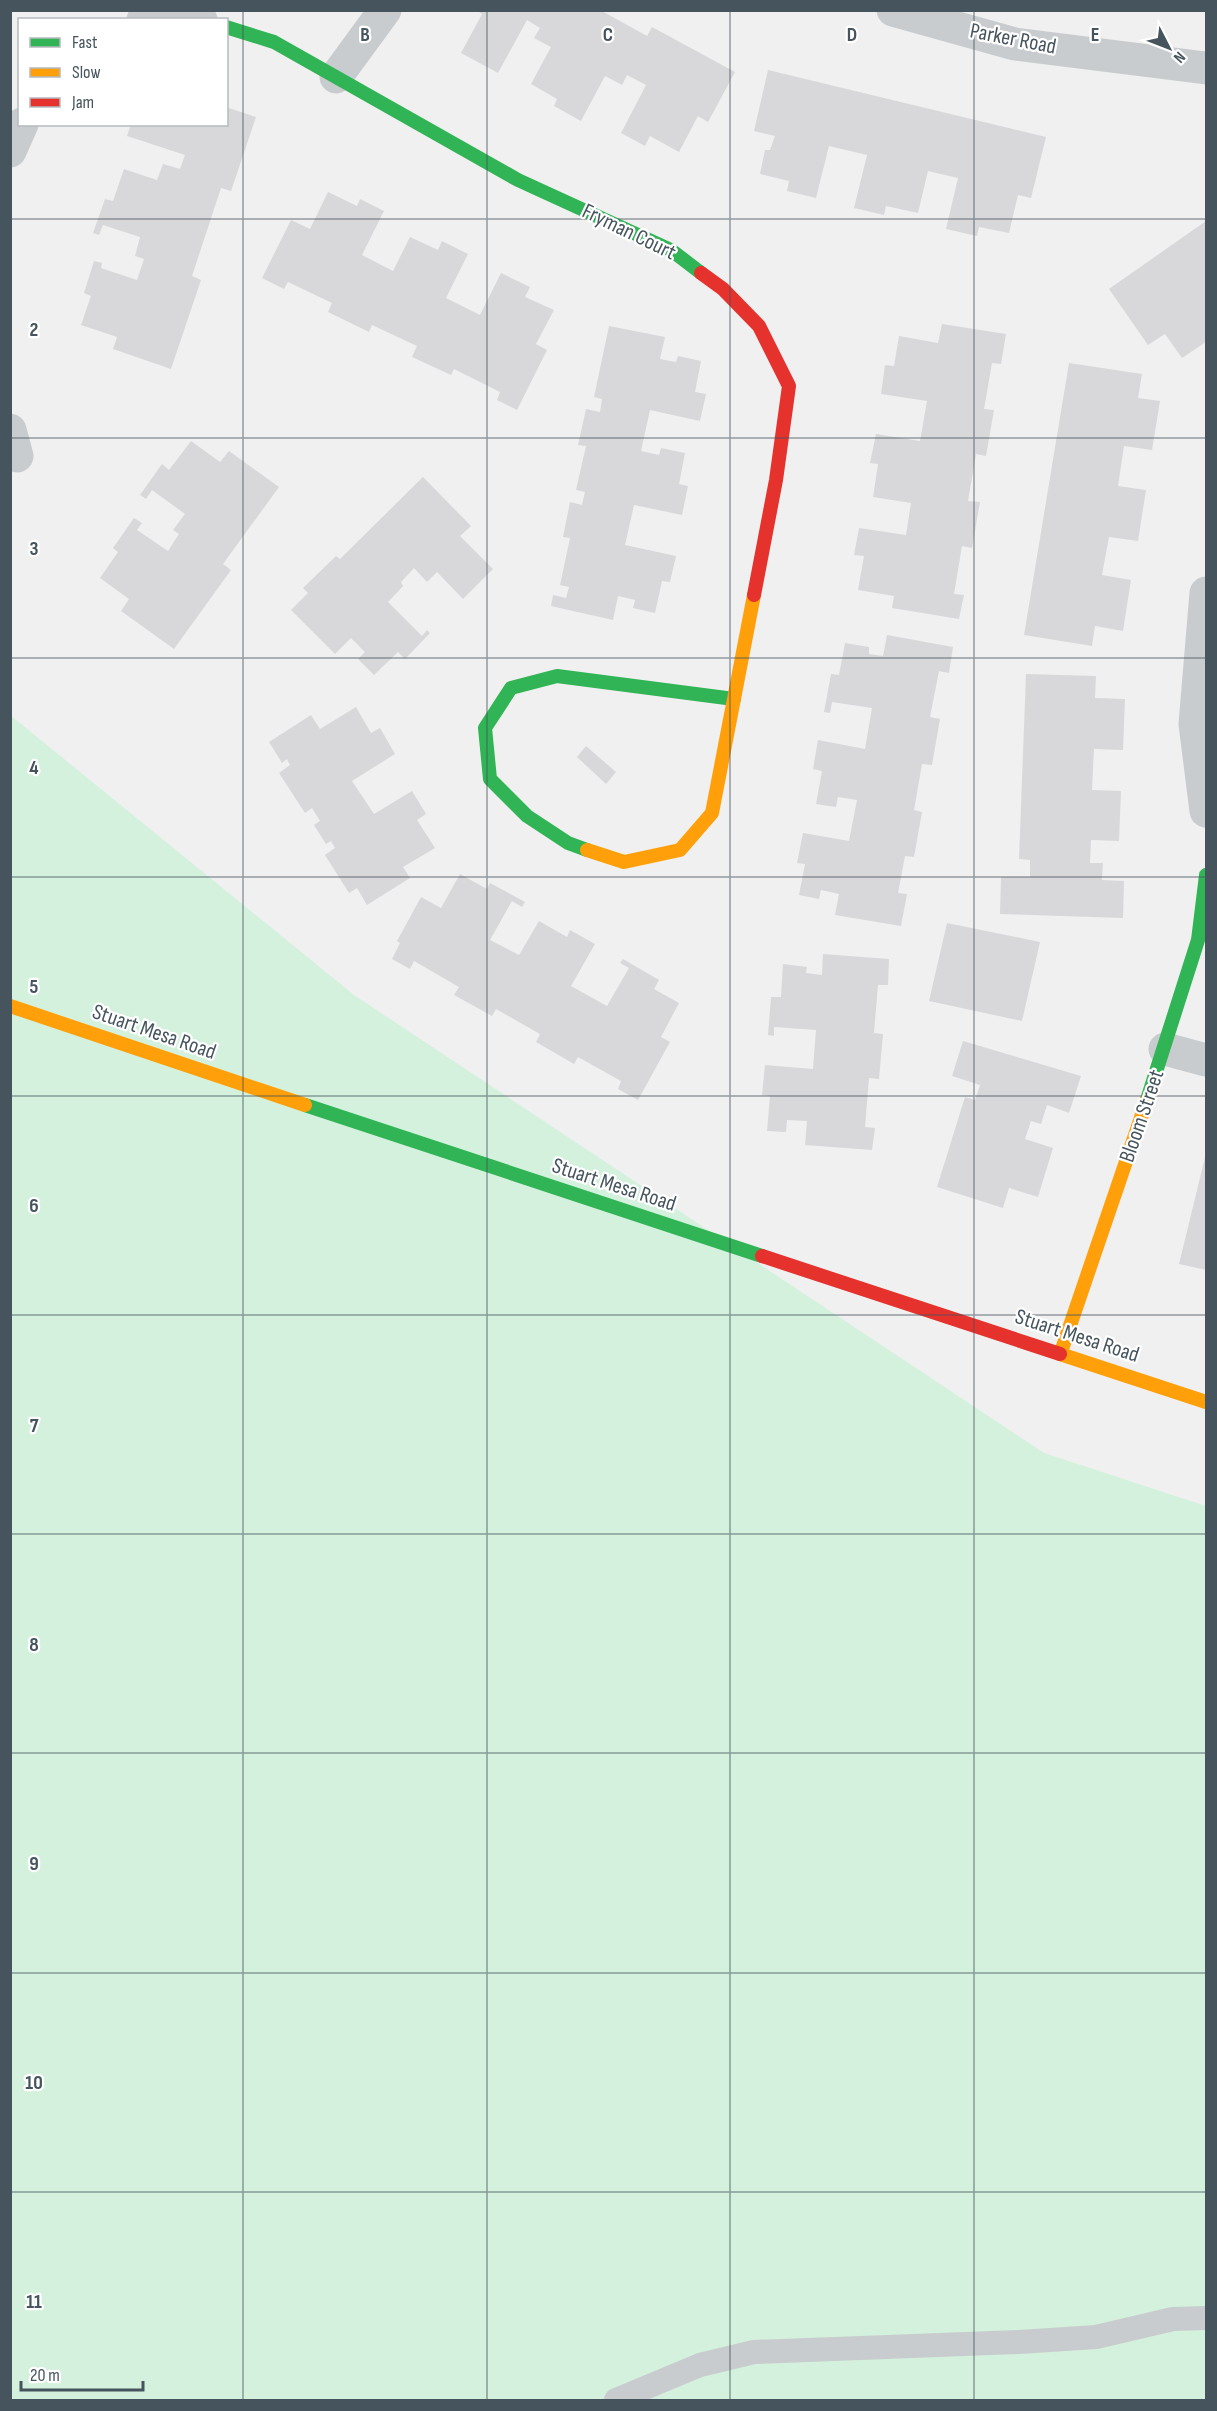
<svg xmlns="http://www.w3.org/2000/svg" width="1217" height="2411" font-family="'Sofia Sans Condensed',sans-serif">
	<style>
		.green { fill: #d3f1dc }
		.building { fill: #d8d8da }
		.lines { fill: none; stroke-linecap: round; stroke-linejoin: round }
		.lane { stroke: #c9ccce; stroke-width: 24 }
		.street { stroke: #c9ccce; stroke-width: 33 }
		.fast { stroke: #30b455; stroke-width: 14 }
		.slow { stroke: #ff9f0a; stroke-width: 14 }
		.jam { stroke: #e5322d; stroke-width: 14 }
		.grid { fill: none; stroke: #46545d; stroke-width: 1.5; stroke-opacity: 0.55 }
		.labels { text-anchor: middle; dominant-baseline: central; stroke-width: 4.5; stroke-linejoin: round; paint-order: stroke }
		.street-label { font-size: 22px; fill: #46545d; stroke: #fff }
		.grid-label { font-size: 20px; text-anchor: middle; font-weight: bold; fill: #46545d; stroke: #fff; stroke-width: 4.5; stroke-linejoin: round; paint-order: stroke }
	</style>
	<rect width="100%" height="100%" fill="#f1f0f0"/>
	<!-- green -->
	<polygon class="green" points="10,715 354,995 1044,1453 1206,1506 1206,2400 11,2400"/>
	<!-- building -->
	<g class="building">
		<polygon points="476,10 600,10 647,36 652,27 735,72 708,122 698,116 679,152 650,136 645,146 621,133 646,85 627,75 622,85 605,76 581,121 554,106 557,99 531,84 551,47 534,38 540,28 527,20 498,73 461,53 482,14"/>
		<polygon points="768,70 1046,137 1031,198 1018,195 1009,233 979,227 977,236 946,229 958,178 928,171 918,213 886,206 884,215 854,208 867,155 829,146 816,198 787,191 789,181 760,174 765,150 770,150 775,136 754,131"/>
		<polygon points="226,107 256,117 231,191 221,188 192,276 201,280 171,369 113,349 117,337 81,325 91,296 84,293 94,261 102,263 101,268 137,280 144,259 135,256 140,237 103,225 99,235 93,233 105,199 113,201 124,169 157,180 163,164 180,169 185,155 127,136 131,124 226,124"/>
		<polygon points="328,192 357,206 360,199 384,211 362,255 393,271 410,237 438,250 442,241 468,254 446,298 480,315 501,273 530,287 525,297 554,310 536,344 547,350 517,410 497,400 500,392 454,369 451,375 412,357 417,346 372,325 369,332 328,312 332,303 288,282 284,289 262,278 291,220 310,229"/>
		<polygon points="1206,221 1206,342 1182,358 1165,334 1148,345 1109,289"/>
		<polygon points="942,324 1006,334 1001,364 992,363 984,409 994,410 986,456 976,454 968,501 980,502 972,548 962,546 954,594 964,595 959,619 892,608 894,596 858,590 864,556 854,555 859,528 906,535 911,503 873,497 878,464 870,463 876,434 920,441 927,401 881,394 885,365 894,366 899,336 938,343"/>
		<polygon points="609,326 665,337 660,359 676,362 678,356 701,361 695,392 706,394 700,421 650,410 641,451 659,455 661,448 685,453 679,484 688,486 682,515 634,505 625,545 676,556 670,582 662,581 655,613 633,608 635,600 618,596 613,620 551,606 553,595 566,598 569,587 560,585 570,538 563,537 570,502 582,505 585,492 576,490 586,446 578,445 586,409 600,412 602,399 594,397"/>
		<polygon points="1069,363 1142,374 1138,398 1160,401 1152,450 1124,446 1118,486 1146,490 1138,541 1109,537 1102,575 1131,580 1123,631 1095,626 1092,646 1024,635"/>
		<polygon points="191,441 220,462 229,451 279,487 223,564 231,570 174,649 121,611 129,599 100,578 118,552 113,548 134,518 142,523 137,530 168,551 179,534 173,530 185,514 152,490 146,499 140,495 162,464 169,470"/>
		<polygon points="423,477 471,526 460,536 493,569 463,599 437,572 427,582 414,568 401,582 403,586 388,602 422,636 427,630 430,633 405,659 398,652 374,675 358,659 365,652 351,638 335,654 291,610 308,593 303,588 336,556 340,559"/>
		<polygon points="887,635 953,647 949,673 939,671 930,717 940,719 932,765 922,764 914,810 922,812 914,857 905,856 898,893 907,894 901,926 835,915 839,894 821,890 819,899 799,895 805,864 797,863 803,833 849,841 857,800 838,797 836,807 816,804 822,771 813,769 818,740 865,749 872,708 832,702 830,713 824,712 831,674 839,675 845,643 869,647 869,654 883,656"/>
		<polygon points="1026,674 1096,676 1095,698 1125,699 1123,750 1094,749 1092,790 1121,791 1119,841 1091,840 1090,863 1103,863 1102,880 1124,881 1123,918 1000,914 1001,877 1030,877 1030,860 1019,859"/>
		<polygon points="356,707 371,733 380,728 395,754 352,781 374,814 412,791 426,814 417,820 435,848 403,867 410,878 367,905 357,888 349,893 325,855 335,848 331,841 326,844 314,825 320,821 312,808 305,813 279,773 290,765 287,759 282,763 269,742 311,715 320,729"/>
		<polygon points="586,746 616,772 606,784 577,757"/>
		<polygon points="460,874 487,889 490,883 525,902 522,907 512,901 490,940 519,955 539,921 567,937 570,930 595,944 571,986 607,1006 629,968 620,963 623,959 659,980 654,989 679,1003 661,1037 670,1042 638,1100 618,1089 621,1081 578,1057 574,1064 536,1042 540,1034 496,1009 492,1016 454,995 459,987 414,961 410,969 392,959 400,943 397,941 421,897 441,908"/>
		<polygon points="947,923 1040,942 1022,1021 929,1001"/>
		<polygon points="823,954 889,959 888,985 878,985 874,1033 883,1034 879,1079 869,1078 865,1127 875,1128 872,1150 805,1145 807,1121 787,1120 786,1132 767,1131 770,1096 762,1095 765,1065 813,1069 816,1030 774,1027 774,1036 768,1035 771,997 781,997 783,964 807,967 806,973 822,975"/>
		<polygon points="963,1041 1081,1076 1069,1113 1047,1105 1041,1124 1031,1121 1025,1139 1053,1148 1038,1197 1009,1188 1003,1208 937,1187 965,1097 975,1100 980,1085 952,1076"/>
		<polygon points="1206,1153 1206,1270 1179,1264"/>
	</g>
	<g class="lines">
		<!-- lane -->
		<polyline class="lane" points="616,2400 700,2365 754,2352 1019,2342 1096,2337 1173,2319 1206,2318"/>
		<!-- street -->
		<g class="street">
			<polyline points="893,10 1015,44 1206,68"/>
			<polyline points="143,20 194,17 201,20"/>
			<polyline points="336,77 385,10"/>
			<polyline points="10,151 22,124"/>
			<polyline points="10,430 17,456"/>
			<polyline points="1206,593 1195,724 1206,811"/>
			<polyline points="1165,1049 1206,1060"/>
		</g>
		<!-- fast -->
		<g class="fast">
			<polyline points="226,27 274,42 518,180 671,250 701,273"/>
			<polyline points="587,850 568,843 527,816 490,779 485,728 511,688 557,676 734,699"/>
			<polyline points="1147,1100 1198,940 1206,875"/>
			<polyline points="305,1105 762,1256"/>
		</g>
		<!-- slow -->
		<g class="slow">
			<polyline points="587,850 624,862 680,850 712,813 754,595"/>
			<polyline points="10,1006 305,1105"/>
			<polyline points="1061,1352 1147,1100"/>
			<polyline points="1060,1354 1206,1402"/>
		</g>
		<!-- jam -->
		<g class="jam">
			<polyline points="701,273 723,289 759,326 789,386 776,480 754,595"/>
			<polyline points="762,1256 1060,1354"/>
		</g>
	</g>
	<!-- grid -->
	<path class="grid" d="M243,10V2400M487,10V2400M730,10V2400M974,10V2400M10,219H1206M10,438H1206M10,658H1206M10,877H1206M10,1096H1206M10,1315H1206M10,1534H1206M10,1753H1206M10,1973H1206M10,2192H1206"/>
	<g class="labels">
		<!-- street labels -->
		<g class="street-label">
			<text transform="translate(1013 39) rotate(11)">Parker Road</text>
			<text transform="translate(629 232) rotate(26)">Fryman Court</text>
			<text transform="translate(154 1032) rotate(19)">Stuart Mesa Road</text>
			<text transform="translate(1142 1116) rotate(-71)">Bloom Street</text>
			<text transform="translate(614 1185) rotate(18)">Stuart Mesa Road</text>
			<text transform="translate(1077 1336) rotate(18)">Stuart Mesa Road</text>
		</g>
	</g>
	<g class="grid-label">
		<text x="365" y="41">B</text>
		<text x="608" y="41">C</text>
		<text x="852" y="41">D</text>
		<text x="1095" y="41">E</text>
		<text x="34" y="336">2</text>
		<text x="34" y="555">3</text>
		<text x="34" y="774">4</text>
		<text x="34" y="993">5</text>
		<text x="34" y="1212">6</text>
		<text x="34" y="1432">7</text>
		<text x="34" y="1651">8</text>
		<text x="34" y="1870">9</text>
		<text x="34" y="2089">10</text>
		<text x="34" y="2308">11</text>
	</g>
	<!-- border -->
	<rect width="1217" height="2411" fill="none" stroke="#46545d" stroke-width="24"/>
	<!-- legend -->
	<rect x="18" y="18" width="210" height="108" fill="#ffffff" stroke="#b5bbbe" stroke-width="1.5"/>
	<rect x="30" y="38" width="30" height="9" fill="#30b455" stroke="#b5bbbe" stroke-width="1.5"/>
	<text x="72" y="48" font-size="18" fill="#46545d">Fast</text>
	<rect x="30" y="68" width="30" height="9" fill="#ff9f0a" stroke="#b5bbbe" stroke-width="1.5"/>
	<text x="72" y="78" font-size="18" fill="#46545d">Slow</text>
	<rect x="30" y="98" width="30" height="9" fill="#e5322d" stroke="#b5bbbe" stroke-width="1.5"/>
	<text x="72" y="108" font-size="18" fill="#46545d">Jam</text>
	<!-- north arrow -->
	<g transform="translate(1169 48) rotate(132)" stroke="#ffffff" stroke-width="4.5" paint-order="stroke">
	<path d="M0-4.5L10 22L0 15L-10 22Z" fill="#46545d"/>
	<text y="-9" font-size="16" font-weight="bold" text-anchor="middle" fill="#46545d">N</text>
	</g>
	<!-- scale -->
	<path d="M21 2381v9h122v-9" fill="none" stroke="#46545d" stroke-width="3"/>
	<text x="30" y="2381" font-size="18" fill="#46545d" stroke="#ffffff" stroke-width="4.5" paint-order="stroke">20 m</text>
</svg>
